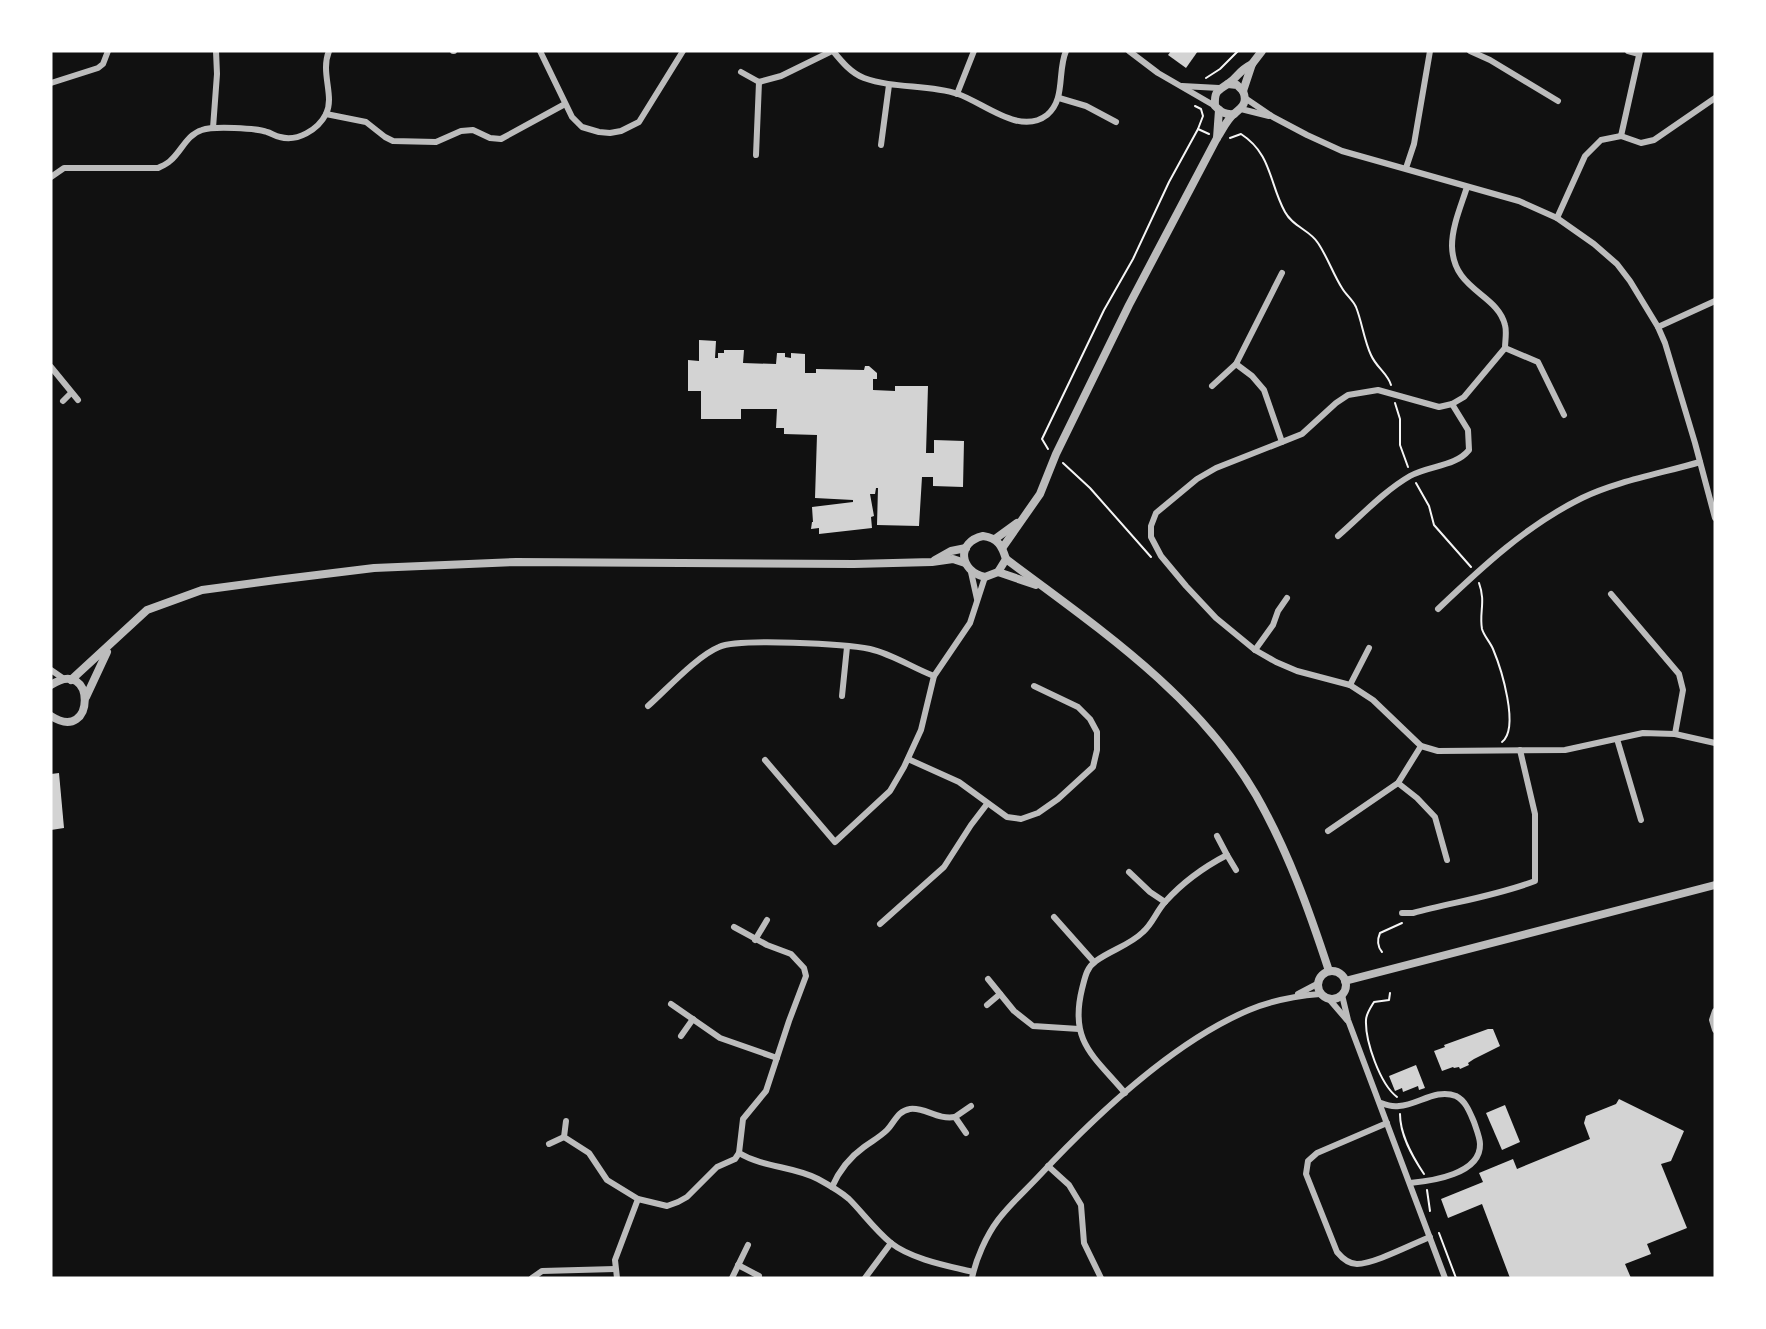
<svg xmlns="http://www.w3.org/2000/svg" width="1766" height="1329" font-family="Overpass,sans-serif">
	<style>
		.building { fill: #d3d3d3 }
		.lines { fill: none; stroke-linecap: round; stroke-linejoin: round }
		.path { stroke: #f5f5f5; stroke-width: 2 }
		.minor { stroke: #bcbcbc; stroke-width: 6 }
		.tertiary { stroke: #bcbcbc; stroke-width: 8 }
	</style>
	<rect width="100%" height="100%" fill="#111"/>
	<!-- building -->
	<g class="building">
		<polygon points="1171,51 1198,51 1186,68 1168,55"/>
		<polygon points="699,340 716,341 715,358 718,358 718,353 724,353 724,350 744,350 743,363 776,364 777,353 785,353 785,357 791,358 791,353 805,354 805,373 816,373 816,369 864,370 865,366 869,366 877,373 877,379 873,379 873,390 895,391 895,386 928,386 926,453 934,453 934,440 964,441 963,487 933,486 933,477 922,477 919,526 877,525 878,488 876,488 875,494 870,494 874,516 871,517 872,528 819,534 819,528 811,529 812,522 813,522 812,507 853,502 853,500 815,498 817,435 784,434 784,428 776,428 777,409 741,409 741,419 701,419 701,391 688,391 688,360 699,361"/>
		<polygon points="59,773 64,828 51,830 51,774"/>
		<polygon points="1488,1029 1493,1029 1500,1046 1474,1059 1468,1063 1469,1065 1460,1069 1459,1067 1454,1068 1453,1067 1442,1071 1434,1051 1445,1047 1444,1045"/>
		<polygon points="1416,1065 1425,1088 1419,1090 1418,1086 1403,1092 1402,1088 1395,1091 1389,1076"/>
		<polygon points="1619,1099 1684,1131 1671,1161 1661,1164 1687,1228 1647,1244 1651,1254 1625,1264 1631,1278 1510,1278 1482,1204 1448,1218 1441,1199 1483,1182 1479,1173 1513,1159 1517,1169 1590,1139 1584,1123 1586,1116 1616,1104"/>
		<polygon points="1505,1105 1520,1142 1502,1150 1486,1113"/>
	</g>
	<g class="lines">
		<!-- path -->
		<g class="path">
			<polyline points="1206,78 1220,69 1238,51"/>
			<polyline points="1198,129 1209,134"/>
			<path d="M1230,138L1241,134C1272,154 1269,183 1285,212C1293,227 1310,230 1318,243C1328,258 1333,274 1342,288C1346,295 1353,300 1356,307C1362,322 1364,340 1371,355C1376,367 1388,374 1391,385"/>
			<polyline points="1395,403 1400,419 1400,445 1408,467"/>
			<polyline points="1048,449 1042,439 1104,310 1133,259 1169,182 1198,129 1203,116 1201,109 1195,106"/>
			<polyline points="1063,463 1090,488 1151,557"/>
			<polyline points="1416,483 1429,506 1434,525 1471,567"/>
			<path d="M1479,583C1486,602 1479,612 1482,629C1484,636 1490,642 1493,649C1501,668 1520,728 1502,742"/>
			<path d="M1382,952C1377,946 1377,940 1380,933L1402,923"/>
			<path d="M1390,993L1389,1000L1374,1002C1371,1007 1366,1014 1366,1020C1365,1041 1380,1084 1397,1097"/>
			<path d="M1400,1114C1400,1135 1412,1156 1424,1174"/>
			<polyline points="1427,1190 1430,1211"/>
			<polyline points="1439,1233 1456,1278"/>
		</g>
		<!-- minor -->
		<g class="minor">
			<polyline points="453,51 454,51"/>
			<polyline points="540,51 572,117 582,127 599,132 610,133 621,131 639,122 683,51"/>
			<path d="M833,51C842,62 851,73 864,78C894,89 928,84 958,94C984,103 1020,136 1047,115C1066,99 1057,72 1066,51"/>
			<polyline points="1129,51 1158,73 1215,106"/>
			<polyline points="1470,51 1490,60 1558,101"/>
			<polyline points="1628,51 1639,54"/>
			<polyline points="741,72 759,82 781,76 832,51"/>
			<polyline points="51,83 98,68 103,64 108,51"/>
			<polyline points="1182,86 1219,88"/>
			<polyline points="957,94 974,51"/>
			<polyline points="1059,98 1086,106 1116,122"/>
			<polyline points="1245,98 1273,117 1307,135 1342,151 1519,201 1557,218 1594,244 1617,264 1630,281 1658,327 1665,343 1695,443 1715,518"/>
			<polyline points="1241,109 1269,116"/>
			<polyline points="326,114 366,122 385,137 393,141 436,142 461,131 473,130 490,138 501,139 565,104"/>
			<polyline points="213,128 217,74 216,51"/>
			<polyline points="1621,136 1640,51"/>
			<polyline points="881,145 889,85"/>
			<polyline points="756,155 759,82"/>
			<polyline points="1406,168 1414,144 1430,51"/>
			<path d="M51,177L64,168H158C162,166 167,164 170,161C182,151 186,135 202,130C213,126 256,128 267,132C271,133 275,136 280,137C297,142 318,130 326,114C335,96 320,73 329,51"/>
			<path d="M1467,187C1461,206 1452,226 1452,246C1453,291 1497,293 1505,325C1507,332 1505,341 1505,348L1464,397L1452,404L1439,407L1378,390L1348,395L1336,403L1302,434L1216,468L1197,479L1156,513L1151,526V537L1161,556L1186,586L1216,618L1255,650L1276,662L1297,671L1350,685L1373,700L1421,746L1438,751L1565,750L1643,733L1675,734L1715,743"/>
			<polyline points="1557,218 1585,156 1601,140 1621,136 1641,143 1654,140 1715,98"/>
			<polyline points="1658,327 1715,301"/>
			<polyline points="1505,348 1538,362 1564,415"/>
			<polyline points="1236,364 1252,376 1264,390 1282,442"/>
			<polyline points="51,367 78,400"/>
			<polyline points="1212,386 1236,364 1282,273"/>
			<polyline points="63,401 71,393"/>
			<path d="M1338,536C1361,516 1384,491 1410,476C1430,465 1455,467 1469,450L1468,430L1452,404"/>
			<polyline points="971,572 977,599"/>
			<polyline points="1611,594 1679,674 1683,690 1675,734"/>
			<path d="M1438,609C1482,567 1527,525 1582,498C1617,481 1663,473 1700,462"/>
			<polyline points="1255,650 1273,625 1278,611 1287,598"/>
			<polyline points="51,670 64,679"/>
			<polyline points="1350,685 1369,648"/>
			<polyline points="842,696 847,647"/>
			<path d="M648,706C667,689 697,656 719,647C739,638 846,644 870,649C892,654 913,668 934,676"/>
			<polyline points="1617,739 1641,820"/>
			<polyline points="908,759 959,782 1007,817 1021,819 1038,813 1058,799 1093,767 1097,750 1097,732 1090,719 1078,707 1034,686"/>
			<polyline points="765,760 835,842 890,791 904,767 921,730 934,676 970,623 985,577"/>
			<polyline points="1398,783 1417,798 1435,817 1447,860"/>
			<polyline points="1328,831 1398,783 1421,746"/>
			<polyline points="1217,836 1227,855"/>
			<polyline points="1129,872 1150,892 1165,902"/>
			<path d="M1402,913H1413C1454,902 1496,896 1535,881V814L1520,750"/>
			<polyline points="1054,917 1094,962"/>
			<polyline points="880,924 944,867 971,825 987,804"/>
			<polyline points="755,940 767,920"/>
			<polyline points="988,979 1014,1011 1033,1026 1079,1029"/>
			<polyline points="1298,994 1317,984"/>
			<polyline points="1342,995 1348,1020 1445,1278"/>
			<polyline points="1329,999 1347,1020"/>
			<polyline points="671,1004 720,1038 777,1058"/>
			<polyline points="987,1005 1000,994"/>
			<polyline points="1715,1011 1712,1020 1715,1030"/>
			<polyline points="681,1036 693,1019"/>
			<path d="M1125,1093C1094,1056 1069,1042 1082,989C1085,978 1086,968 1096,961C1111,950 1130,945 1143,932C1153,923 1156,912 1165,902C1182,883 1204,867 1227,855L1236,870"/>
			<path d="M1381,1103C1386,1105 1393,1107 1399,1106C1418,1105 1436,1088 1456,1096C1466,1101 1470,1113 1474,1122C1476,1128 1480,1138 1480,1144C1481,1174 1432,1181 1410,1183"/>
			<polyline points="955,1117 971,1106"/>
			<polyline points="566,1121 564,1137 589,1153 607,1180 638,1199 667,1206 678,1202 687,1197 717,1167 735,1159 739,1153 743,1119 766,1091 789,1021 806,976 804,968 791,954 767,945 734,927"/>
			<path d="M1387,1123L1317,1153L1308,1161L1306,1174L1337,1252C1342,1258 1348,1264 1357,1264C1374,1264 1412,1244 1430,1237"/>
			<polyline points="549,1144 564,1137"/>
			<path d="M739,1153C764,1168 793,1166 818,1179C829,1185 840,1191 849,1199C863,1213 875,1230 891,1243C911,1259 948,1266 973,1272"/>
			<polyline points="1048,1166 1069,1185 1081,1205 1084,1243 1101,1278"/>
			<path d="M832,1187C839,1171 850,1157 864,1147C872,1141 880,1137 887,1130C895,1122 897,1111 910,1109C925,1107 937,1120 955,1117L966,1133"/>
			<polyline points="738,1265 759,1276"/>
			<polyline points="532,1278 542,1271 615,1269"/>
			<polyline points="617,1278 615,1260 638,1199"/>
			<polyline points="732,1278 748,1245"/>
			<polyline points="865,1278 891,1243"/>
			<path d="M972,1278C976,1259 986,1236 998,1220C1010,1204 1025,1191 1039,1176C1095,1116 1173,1042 1249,1010C1273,1000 1295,996 1320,994"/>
		</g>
		<!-- tertiary -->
		<g class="tertiary">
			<polyline points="1243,91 1252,64 1262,51"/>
			<path d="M1234,114C1225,115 1221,112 1215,106C1214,90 1218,91 1229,83C1239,76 1238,71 1252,64"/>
			<polyline points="1217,138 1219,110"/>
			<path d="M983,536C998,538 1002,546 1006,559L998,572L985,577C959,571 956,542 983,536Z"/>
			<polyline points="995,539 1017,523"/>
			<path d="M1003,547L1040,494L1056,454L1129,305L1217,138C1222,131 1227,119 1234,114C1242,107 1248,103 1243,91L1237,85L1228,84"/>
			<path d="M1006,559C1098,628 1197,694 1256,795C1288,851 1309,910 1329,971"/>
			<polyline points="935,560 951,551 966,548"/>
			<polyline points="998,572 1036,585"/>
			<polyline points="71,680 147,610 202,590 276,580 374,568 516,562 854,564 932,562 953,559 965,563"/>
			<path d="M51,685C96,655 96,745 51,716"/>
			<polyline points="86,697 107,652"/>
			<circle cx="1332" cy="985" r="14"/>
			<polyline points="1345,981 1715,885"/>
		</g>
	</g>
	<!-- border -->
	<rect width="1766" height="1329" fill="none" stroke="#ffffff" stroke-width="105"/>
</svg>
